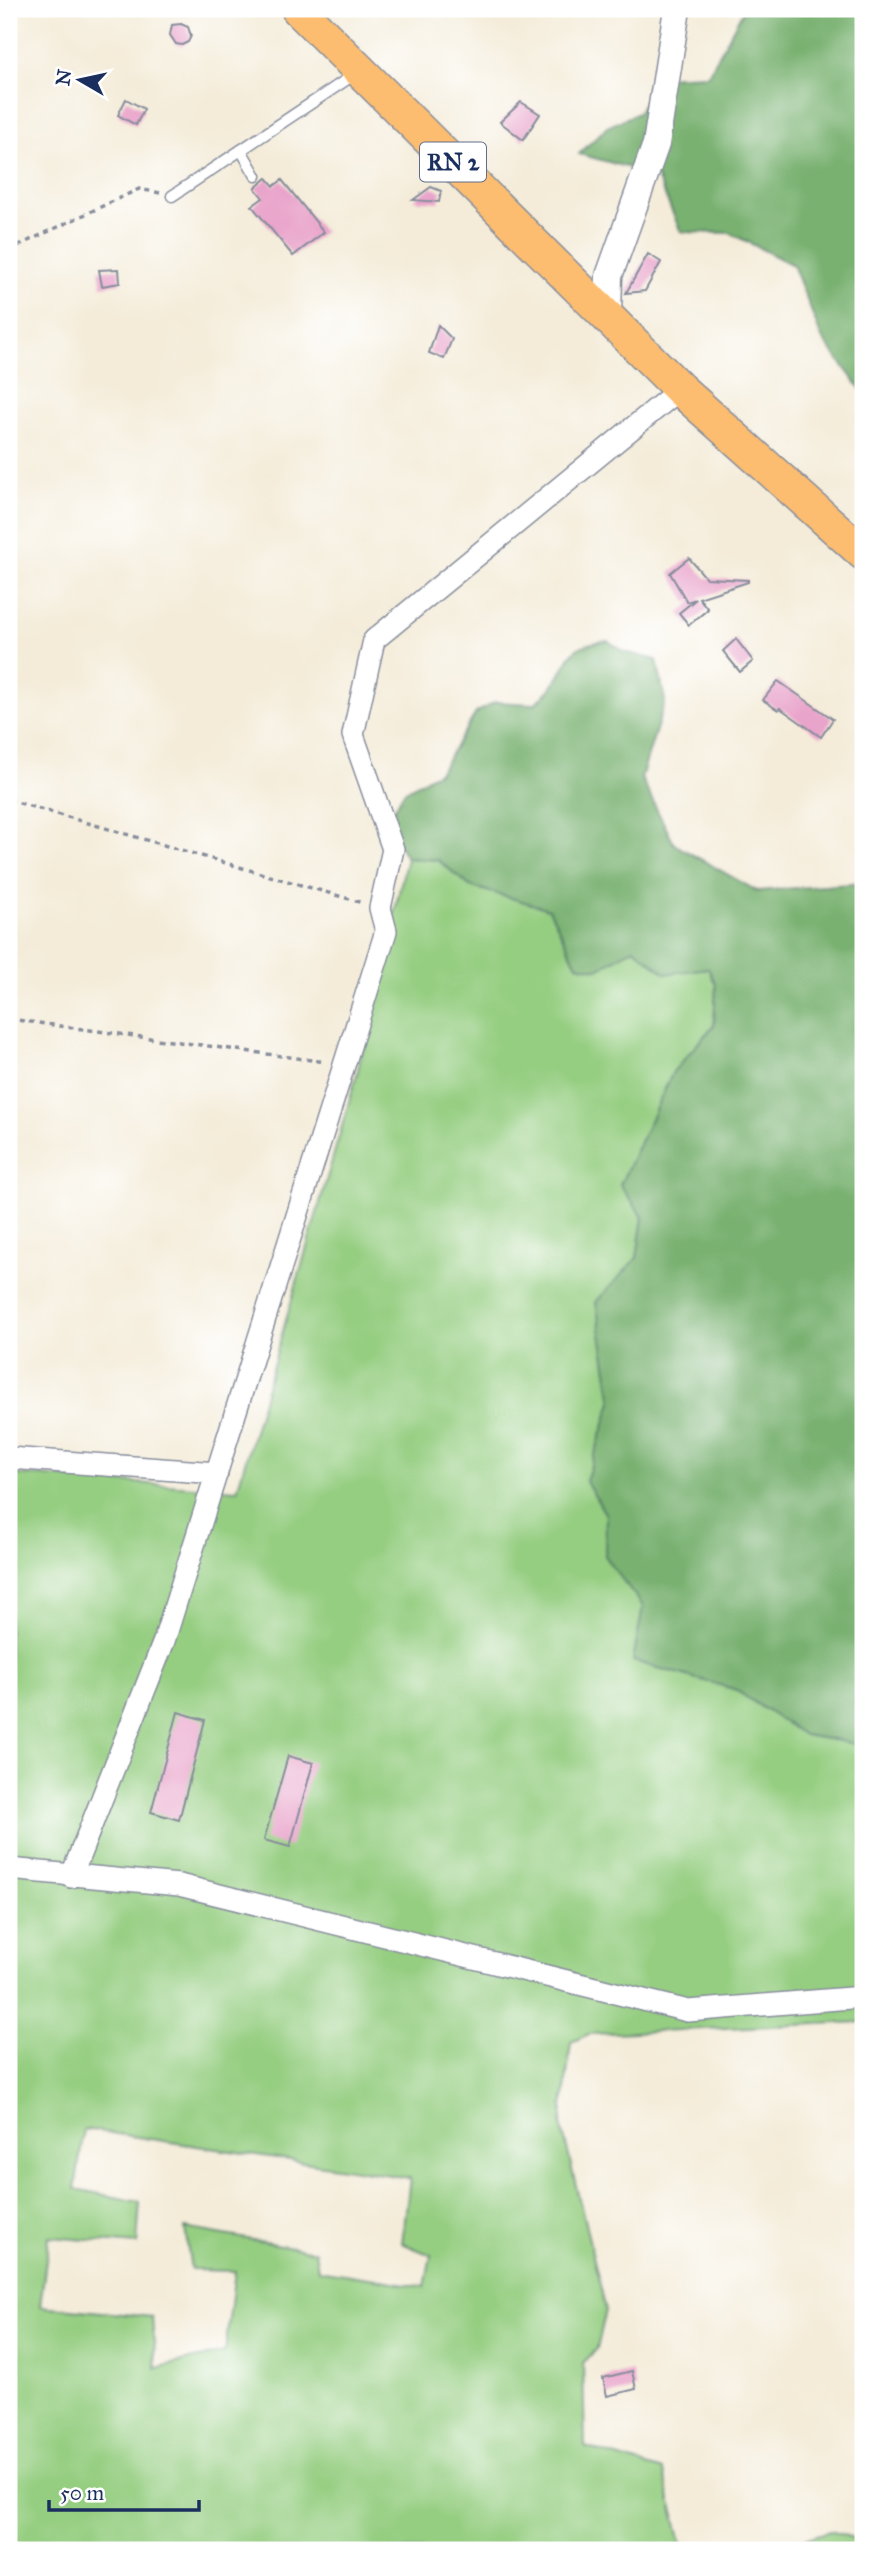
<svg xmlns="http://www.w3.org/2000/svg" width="872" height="2559" font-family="'IM FELL Great Primer',serif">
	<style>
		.green { fill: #95ce81; stroke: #587e70; stroke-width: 2; fill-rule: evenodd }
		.forest { fill: #78b16f; stroke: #4a7066; stroke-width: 2 }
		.building { fill: #e9a4cb }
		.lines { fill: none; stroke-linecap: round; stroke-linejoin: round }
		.service-casing { stroke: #888e9c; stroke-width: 13 }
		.minor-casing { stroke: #888e9c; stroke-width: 24 }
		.tertiary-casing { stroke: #888e9c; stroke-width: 29 }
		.primary-casing { stroke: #888e9c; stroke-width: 36 }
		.path { stroke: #888e9c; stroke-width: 3.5; stroke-dasharray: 5 5; stroke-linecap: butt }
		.service { stroke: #fff; stroke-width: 10 }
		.minor { stroke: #fff; stroke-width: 21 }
		.tertiary { stroke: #fff; stroke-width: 26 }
		.primary { stroke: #fcbd6f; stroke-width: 33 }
		.labels { text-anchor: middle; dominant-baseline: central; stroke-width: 6; stroke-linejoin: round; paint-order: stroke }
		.shield { fill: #fff; stroke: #5f6d8e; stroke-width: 2 }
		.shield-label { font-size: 23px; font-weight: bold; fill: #1b2f5e }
	</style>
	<rect width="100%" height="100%" fill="#fff"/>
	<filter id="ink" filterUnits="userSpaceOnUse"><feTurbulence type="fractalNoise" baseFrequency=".0143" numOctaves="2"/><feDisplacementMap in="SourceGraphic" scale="14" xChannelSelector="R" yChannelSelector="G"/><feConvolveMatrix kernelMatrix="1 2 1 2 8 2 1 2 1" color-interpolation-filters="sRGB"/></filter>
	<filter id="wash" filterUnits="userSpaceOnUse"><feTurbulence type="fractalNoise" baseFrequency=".00686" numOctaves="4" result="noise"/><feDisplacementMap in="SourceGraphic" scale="28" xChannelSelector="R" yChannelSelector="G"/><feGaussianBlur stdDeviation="1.57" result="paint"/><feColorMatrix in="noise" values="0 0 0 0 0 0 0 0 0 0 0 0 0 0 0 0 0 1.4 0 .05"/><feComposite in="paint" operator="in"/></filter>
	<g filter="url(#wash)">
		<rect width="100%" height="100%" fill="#f4ecd9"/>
		<!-- green -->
		<g class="green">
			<path d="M407,858L438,860L470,886L549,909L577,965L598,969L634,948L666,973L708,968L716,985L714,1025L673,1072L620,1185L643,1217L637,1258L596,1302L612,1402L586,1481L606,1515L605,1557L643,1606L634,1661L734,1689L804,1735L863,1745V2022L589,2034L571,2042L561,2124L606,2310L597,2349L583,2363L585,2447L663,2471L682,2547L687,2550H9V1474L237,1490L357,1074ZM84,2129L410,2178L402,2243L431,2255L425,2287L318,2270L315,2251L185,2228L191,2270L235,2271L225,2352L156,2368L152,2317L40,2306L49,2237L137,2244L140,2202L75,2189Z"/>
			<polygon points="830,2531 863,2541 863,2550 768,2550"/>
		</g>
		<!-- forest -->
		<g class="forest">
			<polygon points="744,9 863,9 863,392 822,338 793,265 730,233 681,232 656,175 579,154 607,127 638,113 660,77 708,75"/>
			<path d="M608,641L625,652L657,660L665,701L641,778L674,844L757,891L863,883V1745L804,1735L734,1689L633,1661L643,1606L605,1557L606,1515L586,1481L612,1402L596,1302L637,1258L643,1217L620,1185L673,1072L714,1025L716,985L708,968L666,974L634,948L598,969L577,965L549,909L470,886L438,860L407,858L389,831L394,809L404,792L440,771L476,713L495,702L534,704C540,699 547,694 551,688C573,659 564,644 608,641Z"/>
		</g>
		<g id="blocks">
			<!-- building -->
			<g class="building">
				<polygon points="181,24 188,27 191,36 188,42 182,45 176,44 170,35 172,25"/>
				<polygon points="126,99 144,109 136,125 118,115"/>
				<polygon points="521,102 540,114 523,140 500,122"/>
				<polygon points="267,178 274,186 282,180 324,232 293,256 252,206 263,198 255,188"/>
				<polygon points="431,187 441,191 439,202 413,200"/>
				<polygon points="648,254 661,262 645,291 626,293"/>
				<polygon points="119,269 120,283 102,286 99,270"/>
				<polygon points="438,325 452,339 444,359 429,353"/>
				<polygon points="689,558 706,578 748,580 748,582 699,598 708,609 689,625 679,613 696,599 687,602 670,573"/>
				<polygon points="736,639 753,661 740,672 723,651"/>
				<polygon points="778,681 833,719 821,737 780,708 778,710 763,700"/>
				<polygon points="178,1712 205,1720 179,1820 151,1812"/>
				<polygon points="288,1756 313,1763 290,1847 264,1840"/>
				<polygon points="632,2371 636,2389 607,2396 603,2378"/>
			</g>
		</g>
	</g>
	<g filter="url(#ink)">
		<use href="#blocks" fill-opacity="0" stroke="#888e9c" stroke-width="2"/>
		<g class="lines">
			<!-- service casing -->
			<g class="service-casing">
				<g id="service">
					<polyline points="241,150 256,176"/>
					<polyline points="172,196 358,72"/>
				</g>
			</g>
			<!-- minor casing -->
			<g class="minor-casing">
				<g id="minor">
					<polyline points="9,1458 217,1473"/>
					<polyline points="9,1869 179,1885 688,2011 863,1997"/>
					<polyline points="71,1877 164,1641 386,931 380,908 393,849 353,735 374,640 680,389"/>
				</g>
			</g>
			<!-- tertiary casing -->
			<g class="tertiary-casing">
				<polyline id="tertiary" points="608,316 609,276 656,144 677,9"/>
			</g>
			<!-- primary casing -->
			<g class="primary-casing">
				<polyline id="primary" points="298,9 680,389 863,553"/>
			</g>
			<!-- path -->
			<g class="path">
				<polyline points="9,250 139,189 160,193"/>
				<polyline points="9,800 363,903"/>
				<polyline points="9,1019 326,1062"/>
			</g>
			<!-- service -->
			<use href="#service" class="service"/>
			<!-- minor -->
			<use href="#minor" class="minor"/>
			<!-- tertiary -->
			<use href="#tertiary" class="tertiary"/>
			<!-- primary -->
			<use href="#primary" class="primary"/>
		</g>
	</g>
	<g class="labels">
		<!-- shield labels -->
		<rect class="shield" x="420" y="142.5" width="66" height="39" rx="5"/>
		<g class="shield-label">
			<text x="453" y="162">RN 2</text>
		</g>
	</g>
	<!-- margin -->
	<rect width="872" height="2559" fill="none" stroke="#fff" stroke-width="35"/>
	<!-- north arrow -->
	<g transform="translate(80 80) rotate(279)" stroke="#ffffff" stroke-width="5" paint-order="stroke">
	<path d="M0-5L12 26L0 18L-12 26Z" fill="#1b2f5e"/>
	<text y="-10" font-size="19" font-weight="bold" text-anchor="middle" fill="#1b2f5e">N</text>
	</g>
	<!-- scale -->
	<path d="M49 2500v10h150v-10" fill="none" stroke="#1b2f5e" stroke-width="3.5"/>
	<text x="60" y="2500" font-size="21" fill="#1b2f5e" stroke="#ffffff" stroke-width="5" paint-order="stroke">50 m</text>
</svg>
